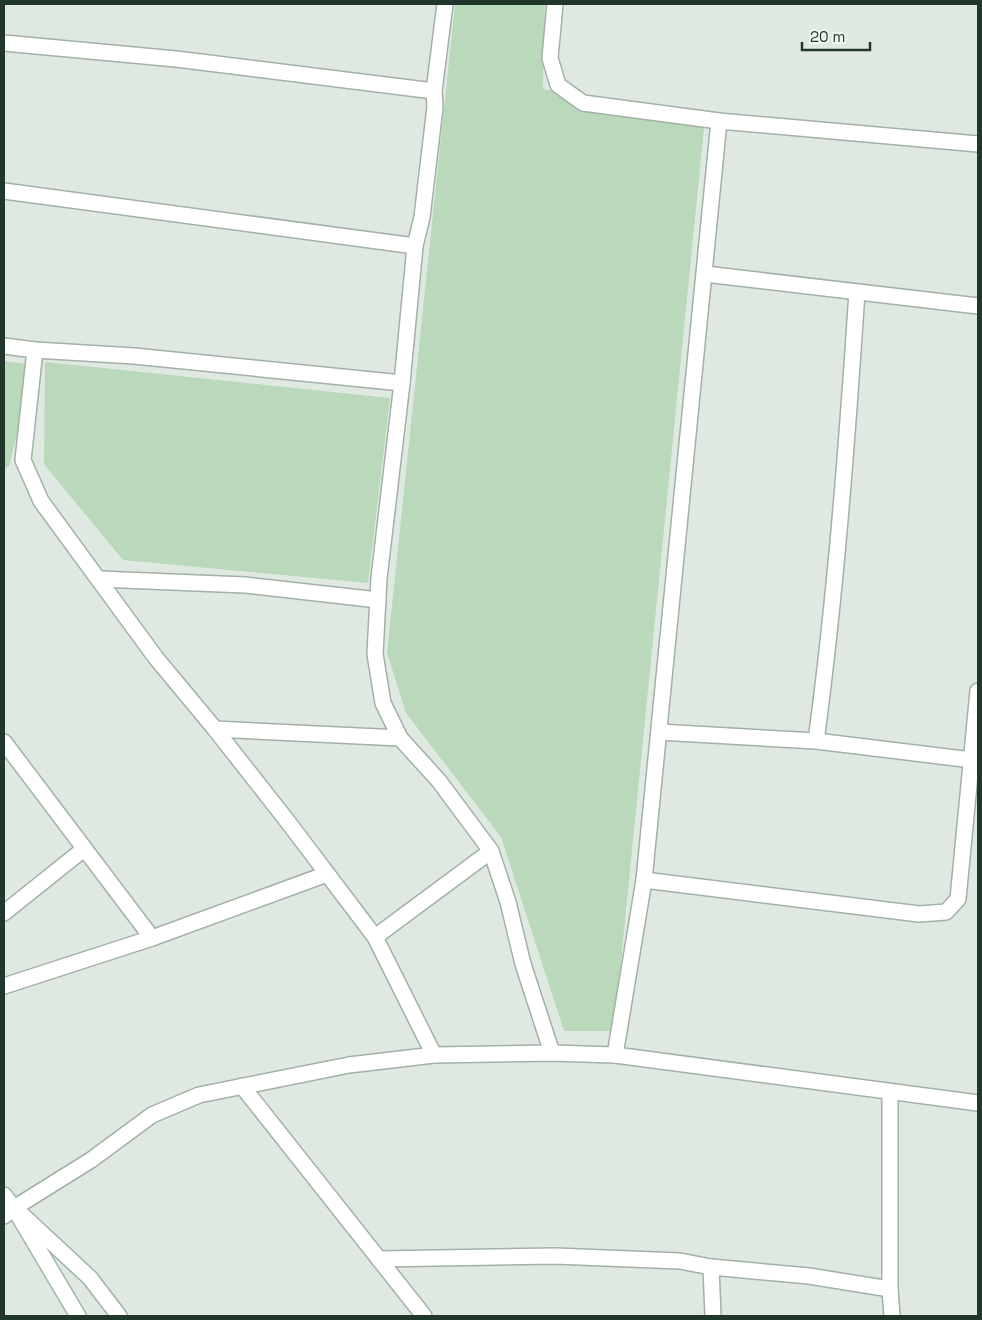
<svg xmlns="http://www.w3.org/2000/svg" width="982" height="1320" font-family="'Space Grotesk',sans-serif">
	<style>
		.green { fill: #bad8ba }
		.lines { fill: none; stroke-linecap: round; stroke-linejoin: round }
		.minor-casing { stroke: #a3b0a8; stroke-width: 18 }
		.secondary-casing { stroke: #a2b6aa; stroke-width: 18 }
		.minor { stroke: #fff; stroke-width: 15 }
		.secondary { stroke: #fff; stroke-width: 15 }
	</style>
	<rect width="100%" height="100%" fill="#dfe9e2"/>
	<!-- green -->
	<g class="green">
		<polygon points="455,4 545,4 543,89 704,128 614,1031 564,1031 501,837 406,713 387,653"/>
		<polygon points="4,361 34,365 9,466 4,469"/>
		<polygon points="45,362 390,398 368,583 123,560 44,464"/>
	</g>
	<g class="lines">
		<!-- minor casing -->
		<g class="minor-casing">
			<g id="minor">
				<polyline points="445,4 434,91 435,107 422,217 415,246 402,383 379,578 375,654 383,703 400,738 439,781 491,851 508,902 523,964 552,1053"/>
				<polyline points="555,4 550,58 558,85 583,103 719,121 978,144"/>
				<polyline points="4,43 176,59 434,91"/>
				<polyline points="4,191 415,246"/>
				<polyline points="705,274 978,306"/>
				<polyline points="4,346 35,350 134,356 402,383"/>
				<polyline points="35,350 23,460 41,501 156,658 215,729 288,822 375,937 434,1055"/>
				<polyline points="99,579 245,585 378,600"/>
				<polyline points="215,729 400,738"/>
				<polyline points="659,732 816,741 972,760"/>
				<path d="M816,741C836,592 847,442 857,292"/>
				<polyline points="4,742 152,938"/>
				<polyline points="644,880 919,914 946,912 958,899 978,691"/>
				<polyline points="4,913 84,849"/>
				<polyline points="375,937 491,851"/>
				<polyline points="4,986 152,938 327,874"/>
				<polyline points="615,1055 644,880 719,121"/>
				<polyline points="242,1086 424,1316"/>
				<polyline points="890,1092 890,1289 892,1316"/>
				<polyline points="18,1211 90,1278 119,1316"/>
				<polyline points="4,1216 14,1208 91,1160 152,1115 199,1095 349,1065 434,1055 552,1053 615,1055 978,1103"/>
				<polyline points="379,1259 555,1256 680,1261 711,1267 809,1276 890,1289"/>
				<polyline points="711,1267 713,1316"/>
			</g>
		</g>
		<!-- secondary casing -->
		<g class="secondary-casing">
			<polyline id="secondary" points="4,1195 14,1208 78,1316"/>
		</g>
		<!-- minor -->
		<use href="#minor" class="minor"/>
		<!-- secondary -->
		<use href="#secondary" class="secondary"/>
	</g>
	<!-- border -->
	<rect width="982" height="1320" fill="none" stroke="#22372c" stroke-width="10"/>
	<!-- scale -->
	<path d="M802 42v8h68v-8" fill="none" stroke="#22372c" stroke-width="2.5"/>
	<text x="810" y="42" font-size="15" fill="#22372c" stroke="#eff6f1" stroke-width="4" paint-order="stroke">20 m</text>
</svg>
